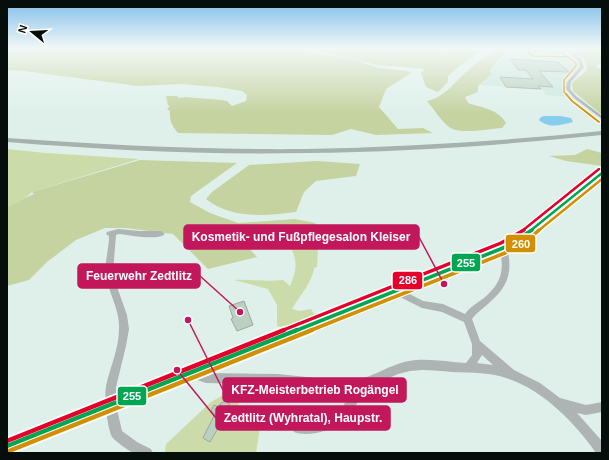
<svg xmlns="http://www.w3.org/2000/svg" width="609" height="460" font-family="Arial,sans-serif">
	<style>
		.built { fill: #cbe7de }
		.green { fill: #ccdbaa }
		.forest { fill: #c5d3a1 }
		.water { fill: #87ceed }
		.building { fill: #bcd0c1; stroke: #9da7a2 }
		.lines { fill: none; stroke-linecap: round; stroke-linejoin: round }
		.minor { fill: #adb4b3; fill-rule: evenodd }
		.major { fill: #a3acaa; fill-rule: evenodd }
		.highway { fill: #a7b2af; fill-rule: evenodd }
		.bus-1-far2-casing { stroke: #fff; stroke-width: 5 }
		.bus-1-far1-casing { stroke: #fff; stroke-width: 6 }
		.bus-1-casing { stroke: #fff; stroke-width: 8 }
		.bus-2-far4-casing { stroke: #fff; stroke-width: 3 }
		.bus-2-far3-casing { stroke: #fff; stroke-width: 4 }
		.bus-2-far2-casing { stroke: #fff; stroke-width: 5 }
		.bus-2-far1-casing { stroke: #fff; stroke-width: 6 }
		.bus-2-casing { stroke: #fff; stroke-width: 8 }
		.bus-3-far2-casing { stroke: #fff; stroke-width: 5 }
		.bus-3-far1-casing { stroke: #fff; stroke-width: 6 }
		.bus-3-casing { stroke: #fff; stroke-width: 8 }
		.bus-1-far2 { stroke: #00a651; stroke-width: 2.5 }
		.bus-1-far1 { stroke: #00a651; stroke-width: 3.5 }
		.bus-1 { stroke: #00a651; stroke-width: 4.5 }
		.bus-2-far4 { stroke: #d38f02; stroke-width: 1.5 }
		.bus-2-far3 { stroke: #d38f02; stroke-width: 2 }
		.bus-2-far2 { stroke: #d38f02; stroke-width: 2.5 }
		.bus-2-far1 { stroke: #d38f02; stroke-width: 3.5 }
		.bus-2 { stroke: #d38f02; stroke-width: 4.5 }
		.bus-3-far2 { stroke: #e4002b; stroke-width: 2.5 }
		.bus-3-far1 { stroke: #e4002b; stroke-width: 3.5 }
		.bus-3 { stroke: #e4002b; stroke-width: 4.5 }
		.leader { fill: none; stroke: #c2185b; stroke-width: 1.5 }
		.callout-dot { fill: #c2185b; stroke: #fff; stroke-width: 1.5 }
		.callout { fill: #c2185b; stroke: #c2185b; stroke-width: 1.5 }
		.callout-label { font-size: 12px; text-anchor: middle; font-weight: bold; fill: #fff }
		.line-badge { stroke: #fff; stroke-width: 1.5 }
		.badge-label { font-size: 11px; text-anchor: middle; font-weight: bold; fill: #fff }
	</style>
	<rect width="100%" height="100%" fill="#dff0ea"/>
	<!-- built -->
	<polygon class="built" points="502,49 561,49 574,57 580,66 565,81 564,85 567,94 571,97 546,95 542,89 480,85 492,74 492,70 505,52"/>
	<!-- green -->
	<g class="green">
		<polygon points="7,149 46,153 139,159 32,192 19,204 7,207"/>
		<path d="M319,229L317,267L314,268C313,281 299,297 292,309L300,311L311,309L316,317L284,328L277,326V305L268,289L234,280C251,279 267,282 283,280L290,286C298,268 297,260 289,243Z"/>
		<polygon points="237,387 239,407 249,405 249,410 257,409 257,415 262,415 256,453 165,453 166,444 211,402"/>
	</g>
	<!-- forest -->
	<g class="forest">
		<path d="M7,49H290L355,60L378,68L408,71L411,73L386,89L379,107L398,129L423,128L433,133L376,135L351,129L332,135L178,133C172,126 169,120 170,111L167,109L170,106L168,105L166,96H177L179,98L185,97L222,100L227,101L232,106L246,101L247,95L242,91L218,87L180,84L138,86L24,71L7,70Z"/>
		<polygon points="310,49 442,49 442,51 448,53 451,49 484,49 463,63 448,76 448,82 438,92 426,87 421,73 425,69 378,65"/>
		<path d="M497,49L504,51V53L490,70L492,74L478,86V92L465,97L468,103C483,108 498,109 506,123L502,128C488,129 460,135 449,127C442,122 433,108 427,101C444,97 451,86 464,74C474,64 485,57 497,49Z"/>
		<polygon points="568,49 602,49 602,65 597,64 597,68 602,69 602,115 573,91 572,83 586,71 587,66 584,59"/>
		<polygon points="587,149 602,153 602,166 566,161 549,156 575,155"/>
		<path d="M140,160L237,163L191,196L190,202L210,213L238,223L295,219L315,223L318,228L287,242L281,249L263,241L247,246L257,257L208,269L173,234L125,228H105L76,240L47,262L29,280L7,286V207C18,204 24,198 34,194L32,192Z"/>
		<path d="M317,161L360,164L356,176L316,181L304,192L296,212C266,216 231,219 206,199L212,192L249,165Z"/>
	</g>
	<!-- water -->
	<path class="water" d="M543,116H560L571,118L573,122C561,125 549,129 539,120L540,118Z"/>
	<!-- building -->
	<g class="building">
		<polygon points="511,59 558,62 569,72 539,71 553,87 538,86 541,89 506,87 500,77 533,79 526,70 518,70"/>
		<polygon points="244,301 253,325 237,331 231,319 233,318 229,306"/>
		<polygon points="226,401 229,403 230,408 228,412 229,412 226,419 224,418 210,442 203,438 215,414 211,411 214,405 219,407 221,403"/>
	</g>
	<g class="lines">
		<!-- minor -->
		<g class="minor">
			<polygon points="564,49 567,49 581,59 584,67 571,82 570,89 576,96 602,116 602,119 574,98 566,89 567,82 580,67 578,60"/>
			<path d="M118,229L140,231H161L165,234C158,241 129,235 119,234L116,235L113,272L116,284L127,315L129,329L126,346L116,387V405L122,431L137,442L151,449L153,453C147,453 140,454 134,453C130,452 115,441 112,437C107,427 104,397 106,386C110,367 119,349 119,329C120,310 109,294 106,276C104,263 109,250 109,236L106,234L107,232Z"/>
			<path d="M503,245L506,246L507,248C513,271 508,287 490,302C484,308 477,312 472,319L480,341L514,370L540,383L560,398L586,405L602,402V412L586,415L577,413L602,441V453H596C576,424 544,391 509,379C491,372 471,373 452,372C442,371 432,370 422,370L410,371L398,374L365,389L346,423C332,429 309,438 294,432L292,428L294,424L298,422L319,421L338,415L346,401L342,391L288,385L206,383L194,379L191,370L192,366L196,365L200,366L201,371L206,373L278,374L346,381C369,380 383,368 404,362C424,357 446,362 466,363L472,355V344L464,322L442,312L422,308L402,298L389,294L388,292L389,290L392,289L404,291L423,301L443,304L465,314C470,307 477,303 484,298C502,283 505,269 499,248L500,246ZM482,355L493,365L477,363Z"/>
		</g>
		<!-- major -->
		<polygon class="major" points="602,171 602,176 529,237 506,250 7,453 7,439 500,246 523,233"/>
		<!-- highway -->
		<path class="highway" d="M602,131V135C504,145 405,152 306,153C206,155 107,150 7,142V138C107,145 206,150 306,149C405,147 504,141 602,131Z"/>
		<!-- bus-1-far2 casing -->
		<g class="bus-1-far2-casing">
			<polyline id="bus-1-far2" points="530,231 602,173"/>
		</g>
		<!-- bus-1-far1 casing -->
		<g class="bus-1-far1-casing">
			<polyline id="bus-1-far1" points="295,331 503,248 532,230"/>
		</g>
		<!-- bus-1 casing -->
		<g class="bus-1-casing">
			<polyline id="bus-1" points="7,446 297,330"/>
		</g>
		<!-- bus-2-far4 casing -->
		<g class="bus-2-far4-casing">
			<g id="bus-2-far4">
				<polyline points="528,53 533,56 569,57"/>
				<polyline points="562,53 576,63 576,66 564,80 564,92 567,95"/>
			</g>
		</g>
		<!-- bus-2-far3 casing -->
		<g class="bus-2-far3-casing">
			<polyline id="bus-2-far3" points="566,94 572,101 599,122"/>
		</g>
		<!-- bus-2-far2 casing -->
		<g class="bus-2-far2-casing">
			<polyline id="bus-2-far2" points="538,231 602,179"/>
		</g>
		<!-- bus-2-far1 casing -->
		<g class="bus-2-far1-casing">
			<polyline id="bus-2-far1" points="309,331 505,253 529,239 539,230"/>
		</g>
		<!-- bus-2 casing -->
		<g class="bus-2-casing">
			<polyline id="bus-2" points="9,451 312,330"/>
		</g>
		<!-- bus-3-far2 casing -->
		<g class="bus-3-far2-casing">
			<polyline id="bus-3-far2" points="522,231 599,169"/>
		</g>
		<!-- bus-3-far1 casing -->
		<g class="bus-3-far1-casing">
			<polyline id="bus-3-far1" points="281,331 501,243 524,230"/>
		</g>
		<!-- bus-3 casing -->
		<g class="bus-3-casing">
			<polyline id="bus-3" points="7,441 284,330"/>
		</g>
		<!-- bus-1-far2 -->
		<use href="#bus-1-far2" class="bus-1-far2"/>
		<!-- bus-1-far1 -->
		<use href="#bus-1-far1" class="bus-1-far1"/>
		<!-- bus-1 -->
		<use href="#bus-1" class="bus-1"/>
		<!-- bus-2-far4 -->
		<use href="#bus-2-far4" class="bus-2-far4"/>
		<!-- bus-2-far3 -->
		<use href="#bus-2-far3" class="bus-2-far3"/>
		<!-- bus-2-far2 -->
		<use href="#bus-2-far2" class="bus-2-far2"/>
		<!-- bus-2-far1 -->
		<use href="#bus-2-far1" class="bus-2-far1"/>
		<!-- bus-2 -->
		<use href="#bus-2" class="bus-2"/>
		<!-- bus-3-far2 -->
		<use href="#bus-3-far2" class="bus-3-far2"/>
		<!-- bus-3-far1 -->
		<use href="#bus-3-far1" class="bus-3-far1"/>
		<!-- bus-3 -->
		<use href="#bus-3" class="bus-3"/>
	</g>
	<!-- sky -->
	<linearGradient id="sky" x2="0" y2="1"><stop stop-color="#81beea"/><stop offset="0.43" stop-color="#f1f8f6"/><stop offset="1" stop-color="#f1f8f6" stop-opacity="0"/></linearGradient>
	<rect width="609" height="113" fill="url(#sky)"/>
	<!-- callouts -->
	<path class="leader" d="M444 284L419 237M240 312L200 276M188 320L223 390M177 370L216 418"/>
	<g class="callout-dot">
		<circle cx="444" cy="284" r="4"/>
		<circle cx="240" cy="312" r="4"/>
		<circle cx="188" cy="320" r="4"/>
		<circle cx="177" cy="370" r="4"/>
	</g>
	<g class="callout">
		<rect x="184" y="225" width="235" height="24" rx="4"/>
		<rect x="78" y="264" width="122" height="24" rx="4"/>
		<rect x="223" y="378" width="183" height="24" rx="4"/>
		<rect x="216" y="406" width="174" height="24" rx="4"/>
	</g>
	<g class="callout-label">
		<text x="301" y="241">Kosmetik- und Fußpflegesalon Kleiser</text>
		<text x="139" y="280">Feuerwehr Zedtlitz</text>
		<text x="315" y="394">KFZ-Meisterbetrieb Rogängel</text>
		<text x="303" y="422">Zedtlitz (Wyhratal), Haupstr.</text>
	</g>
	<g class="line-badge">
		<rect x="505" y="234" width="31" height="19" rx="4" fill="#d38f02"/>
		<rect x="451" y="253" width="30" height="19" rx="4" fill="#00a651"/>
		<rect x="392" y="271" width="31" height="19" rx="4" fill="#e4002b"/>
		<rect x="117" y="386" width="30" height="20" rx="4" fill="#00a651"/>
	</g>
	<g class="badge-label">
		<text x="521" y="248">260</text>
		<text x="466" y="267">255</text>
		<text x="408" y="284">286</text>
		<text x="132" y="400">255</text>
	</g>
	<!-- border -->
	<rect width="609" height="460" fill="none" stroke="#050e0b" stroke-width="16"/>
	<!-- north arrow -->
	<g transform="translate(32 32) rotate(288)" stroke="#ffffff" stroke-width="3" paint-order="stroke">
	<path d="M0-3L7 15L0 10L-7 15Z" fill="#050e0b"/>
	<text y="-6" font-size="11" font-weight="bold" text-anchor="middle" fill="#050e0b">N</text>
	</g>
</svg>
